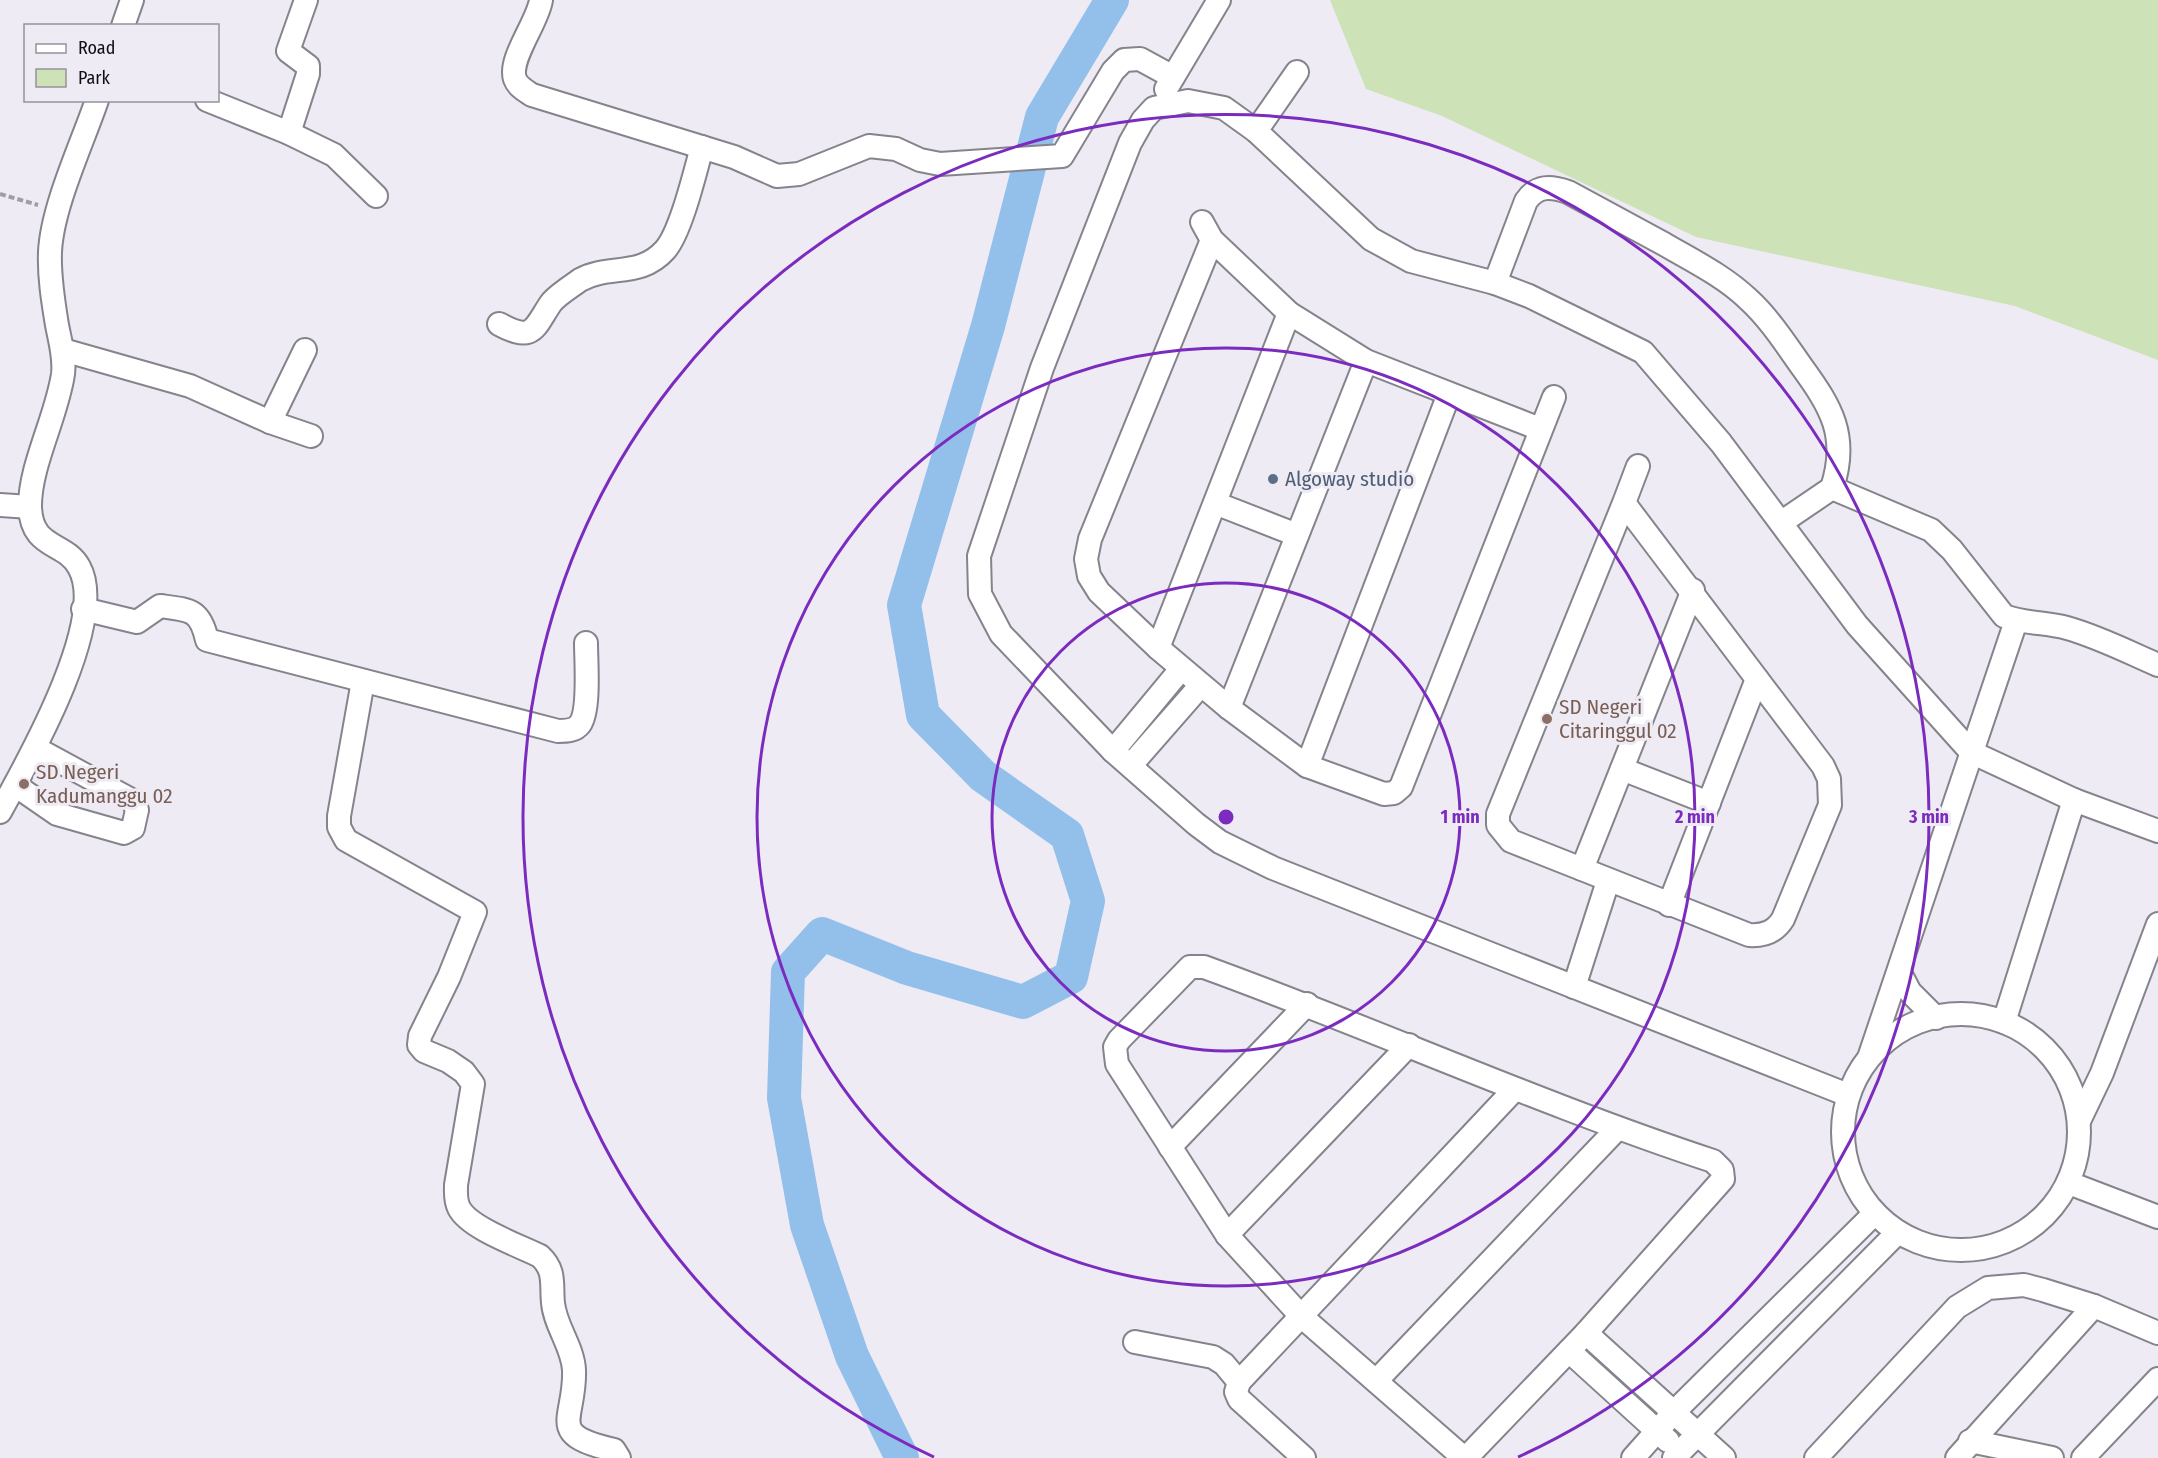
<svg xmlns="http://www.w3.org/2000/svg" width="2158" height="1458" font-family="'Fira Sans Condensed',sans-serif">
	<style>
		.green { fill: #cde2b7 }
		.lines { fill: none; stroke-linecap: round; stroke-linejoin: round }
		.river { stroke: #93c0eb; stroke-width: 34 }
		.street-casing { stroke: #85838c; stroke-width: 26 }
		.path { stroke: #9f9da5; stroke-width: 4; stroke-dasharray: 6 3; stroke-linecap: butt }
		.street { stroke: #fff; stroke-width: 22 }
		.ring { fill: none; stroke: #7b2cbf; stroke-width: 3 }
		.service-dot { fill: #5c6f8a; stroke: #eeebf5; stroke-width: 2 }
		.education-dot { fill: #8d6e63; stroke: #eeebf5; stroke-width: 2 }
		.labels { text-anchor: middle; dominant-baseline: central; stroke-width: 6; stroke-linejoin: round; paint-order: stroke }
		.service-label { font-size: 21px; fill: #4e5e75; stroke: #eeebf5; text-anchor: start }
		.education-label { font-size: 21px; fill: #785e54; stroke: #eeebf5; text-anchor: start }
		.centre { fill: #7b2cbf; stroke: #eeebf5; stroke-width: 3 }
		.ring-label { font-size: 18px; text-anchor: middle; font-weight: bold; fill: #7b2cbf; stroke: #eeebf5; stroke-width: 6; stroke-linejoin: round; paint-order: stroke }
	</style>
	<rect width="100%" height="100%" fill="#eeebf5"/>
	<!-- green -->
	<polygon class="green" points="1330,0 2158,0 2158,360 2015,306 1696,237 1442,116 1366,89"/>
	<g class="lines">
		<!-- river -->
		<polyline class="river" points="902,1458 852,1356 807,1225 784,1098 788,972 822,934 907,968 1023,1002 1071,977 1088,901 1067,835 983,776 923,715 904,605 988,326 1042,117 1112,0"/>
		<!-- street casing -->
		<g class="street-casing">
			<g id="street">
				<path d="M541,0C538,22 508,59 515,79C518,87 526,91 532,95L734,157L777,176L799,174L869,146L896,149L920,160L940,164L1062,156L1113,71L1124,60L1140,59L1173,77"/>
				<polyline points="123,26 132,0"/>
				<polyline points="1166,89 1219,0"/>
				<polyline points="207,100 289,133 334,155 376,196"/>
				<polyline points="1256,131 1297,72"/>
				<polyline points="289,133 308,74 308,66 288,51 306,0"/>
				<polyline points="1202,222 1212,240 1289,313 1366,361 1540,429"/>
				<polyline points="1212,240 1090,539 1086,559 1089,576 1099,592 1158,648 1229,708 1307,766 1384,794 1394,793 1401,787 1554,397"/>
				<path d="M1495,283L1526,201C1537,185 1551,186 1568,192C1600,209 1632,227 1664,244C1693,261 1724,276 1748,299C1769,318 1785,343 1802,367C1831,407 1849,436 1832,488L1782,522"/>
				<path d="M499,324C534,343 534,328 551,303C557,295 572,286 580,280C609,264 640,278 665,250C681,232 695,172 702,147"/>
				<polyline points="63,350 190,386 270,422 311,436"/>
				<polyline points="270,422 305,350"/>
				<path d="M1832,488L1931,530L1952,550L2004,616C2024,624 2046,622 2067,628C2099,637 2128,652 2158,665"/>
				<polyline points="1215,503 1297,535"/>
				<path d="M1624,503L1498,814V825L1511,841L1749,935C1764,936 1775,932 1783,919L1830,805L1829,779L1823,766L1624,503L1638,466"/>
				<polyline points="0,505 30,507"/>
				<path d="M83,609L137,622L160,606C190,610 200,609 207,640L558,731C566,731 575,731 580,724C590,710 586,661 586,643"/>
				<polyline points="1158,648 1289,313"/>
				<path d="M363,681L339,816V827L346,840L475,912L449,977L420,1036L419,1045L424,1051L448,1061L464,1072L473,1084L456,1185C456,1193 455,1200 459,1208C469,1228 520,1246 540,1256C556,1271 551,1284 553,1303C555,1326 573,1347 574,1370C576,1420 544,1434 614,1450L619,1458"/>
				<polyline points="1229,708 1366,361"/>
				<polyline points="1113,751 1181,669"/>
				<polyline points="1131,765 1201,685"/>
				<polyline points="1307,766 1449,394"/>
				<polyline points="1622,769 1709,803"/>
				<polyline points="15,785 57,814 124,833 133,828 137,810 133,801 35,748"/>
				<path d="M0,812C27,763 109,620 79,567C65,541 31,550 30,506C30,465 57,416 63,374C65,357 60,341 57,325C53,301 49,276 50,252C52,207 82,144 97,100"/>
				<polyline points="1582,869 1693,590"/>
				<polyline points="1669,905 1757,679"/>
				<polyline points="1899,971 1910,992 1936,1018"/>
				<polyline points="1574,987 1608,881"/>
				<circle cx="1961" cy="1132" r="118"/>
				<polyline points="2004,1022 2074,800"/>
				<polyline points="1870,1055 2016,621"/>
				<polyline points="1848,1095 1273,868 1220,842 1196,824 1113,751 1001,634 980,594 979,556 1042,368 1130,143 1143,120 1154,108 1188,101 1224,108 1256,131 1371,239 1411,261 1495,283 1529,296 1643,352 1721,443 1857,625 1971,752 2074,800 2158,831"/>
				<polyline points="2080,1119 2102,1073 2158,924"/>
				<polyline points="1170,1147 1307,1004"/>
				<polyline points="2069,1183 2158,1217"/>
				<polyline points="1227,1235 1409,1045"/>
				<polyline points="1586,1333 1724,1458"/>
				<polyline points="1135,1342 1213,1357 1224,1364 1239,1382"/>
				<polyline points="1569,1351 1668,1441"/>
				<polyline points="1376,1381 1617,1129"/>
				<polyline points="1970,1441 2052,1458"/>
				<polyline points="1304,1458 1239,1399 1236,1392 1239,1382 1514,1090"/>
				<path d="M1464,1458L1301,1316L1227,1235L1117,1064L1115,1047L1119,1040L1190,967H1204C1375,1029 1540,1104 1713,1161L1722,1170L1723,1179L1586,1333L1466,1458"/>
				<polyline points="1633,1458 1674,1412 1875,1213"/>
				<polyline points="1674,1458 1898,1232"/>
				<polyline points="1816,1458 1957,1307 1988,1288 2024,1285 2043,1290 2094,1306 2158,1333"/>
				<polyline points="1957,1458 2094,1306"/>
				<polyline points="2083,1458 2158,1379"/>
			</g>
		</g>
		<!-- path -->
		<polyline class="path" points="0,194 38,205"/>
		<!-- street -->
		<use href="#street" class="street"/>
	</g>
	<!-- distance rings -->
	<g class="ring">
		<circle cx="1226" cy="817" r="234"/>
		<circle cx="1226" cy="817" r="469"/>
		<path d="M934 1457A703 703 0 1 1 1518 1457"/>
	</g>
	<!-- markers -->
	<circle class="service-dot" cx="1273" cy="479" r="6"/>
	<g class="education-dot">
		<circle cx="1547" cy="719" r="6"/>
		<circle cx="24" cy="784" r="6"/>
	</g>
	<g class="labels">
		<!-- service labels -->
		<g class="service-label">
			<text x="1285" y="479">Algoway studio</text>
		</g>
		<!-- education labels -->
		<g class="education-label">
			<text x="1559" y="707">SD Negeri<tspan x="1559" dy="24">Citaringgul 02</tspan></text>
			<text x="36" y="772">SD Negeri<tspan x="36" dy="24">Kadumanggu 02</tspan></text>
		</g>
	</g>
	<circle cx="1226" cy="817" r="9" class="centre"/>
	<g class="ring-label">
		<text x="1460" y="823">1 min</text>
		<text x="1695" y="823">2 min</text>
		<text x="1929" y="823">3 min</text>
	</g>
	<!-- legend -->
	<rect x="24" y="24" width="195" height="78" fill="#eeebf5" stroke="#95939a" stroke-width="1.5"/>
	<rect x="36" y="44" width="30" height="9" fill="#ffffff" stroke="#95939a" stroke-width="1.5"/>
	<text x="78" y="54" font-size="18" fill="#0f0e12">Road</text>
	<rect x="36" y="69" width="30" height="18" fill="#cde2b7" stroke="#95939a" stroke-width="1.5"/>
	<text x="78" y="84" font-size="18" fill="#0f0e12">Park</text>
</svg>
